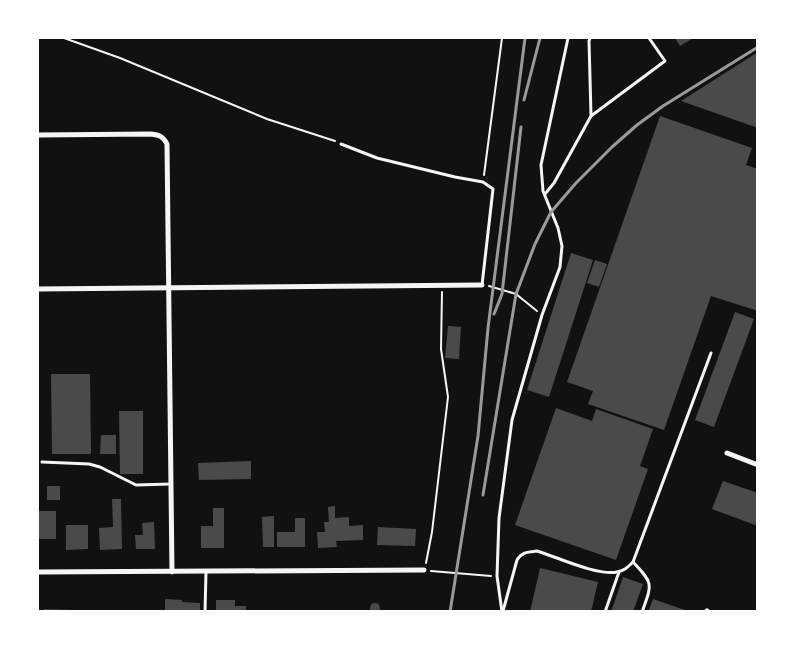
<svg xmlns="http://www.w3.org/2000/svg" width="795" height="649" font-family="Montserrat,sans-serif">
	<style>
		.building { fill: #4a4a4a }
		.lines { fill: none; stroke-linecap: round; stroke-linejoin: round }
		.path { stroke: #f5f5f5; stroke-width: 2 }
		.service { stroke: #f5f5f5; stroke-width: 3 }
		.minor { stroke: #f5f5f5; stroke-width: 5 }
		.rail { stroke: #9a9a9a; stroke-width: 3 }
	</style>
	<rect width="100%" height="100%" fill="#111"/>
	<!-- building -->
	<g class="building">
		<polygon points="675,38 693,38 680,46"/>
		<polygon points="758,52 758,128 681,101"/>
		<polygon points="660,116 752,148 746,165 758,169 758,311 711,296 664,430 588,404 593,391 567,382"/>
		<polygon points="571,253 593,260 549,397 527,390"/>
		<polygon points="595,260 607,264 599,287 587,283"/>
		<polygon points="735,312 754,319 714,427 695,420"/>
		<polygon points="448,326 461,327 459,359 445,358"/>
		<polygon points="51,374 90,374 91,454 52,454"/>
		<polygon points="556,408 592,421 596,409 653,429 640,466 648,469 616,560 515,525"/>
		<polygon points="119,411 143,411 143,474 120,474"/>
		<polygon points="101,435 116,435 116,454 100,454"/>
		<polygon points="251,461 251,479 199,480 198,463"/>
		<polygon points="723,481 758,493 758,526 712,509"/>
		<rect x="47" y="486" width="13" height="14"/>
		<polygon points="112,499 121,499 122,549 100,550 99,528 113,527"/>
		<polygon points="335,506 335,518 349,517 349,526 363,525 363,540 336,541 337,547 318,548 317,532 325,532 324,522 329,522 328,507"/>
		<polygon points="213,508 224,508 224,548 201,548 201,526 213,526"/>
		<rect x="38" y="511" width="18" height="28"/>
		<polygon points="274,516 274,547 263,547 262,517"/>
		<polygon points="295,518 305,518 305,547 277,547 277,532 295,532"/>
		<polygon points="154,522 155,549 136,549 135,535 143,535 142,523"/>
		<polygon points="66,525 88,525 88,549 66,550"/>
		<polygon points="378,527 416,529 415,546 377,545"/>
		<polygon points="540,568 598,582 591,612 530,612"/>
		<polygon points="623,577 643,584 633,612 611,612"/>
		<polygon points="165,599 182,600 182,602 200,603 200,610 165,611"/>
		<polygon points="653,599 688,611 688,612 648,612"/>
		<polygon points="216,600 235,600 235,606 246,606 246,612 216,611"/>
		<circle cx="375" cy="608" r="5"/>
		<polygon points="44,609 74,610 74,612 44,612"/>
	</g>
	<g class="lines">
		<!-- path -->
		<g class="path">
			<polyline points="64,38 120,58 267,119 335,141"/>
			<polyline points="484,175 502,38"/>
			<polyline points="489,286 516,294 537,311"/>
			<polyline points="426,563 432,532 448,397 441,349 442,292"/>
			<polyline points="431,571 491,576"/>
		</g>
		<!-- service -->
		<g class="service">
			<polyline points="590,38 589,41 591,115"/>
			<polyline points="341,144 377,158 455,177 483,182 493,189 482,285"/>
			<polyline points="545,194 554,183 591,116 665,61 649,38"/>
			<polyline points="42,462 89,464 100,467 136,485 171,484"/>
			<path d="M633,562C654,584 652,584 642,612"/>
			<path d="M503,611L517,560C522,552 527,552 537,551C557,557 597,576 617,572C624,571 628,567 633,562L711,353"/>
			<polyline points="205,612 206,572"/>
			<polyline points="502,612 497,576 499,518 512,420 542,315 560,267 562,246 558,228 543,191 541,165 568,38"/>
			<polyline points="605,612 619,572"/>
		</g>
		<!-- minor -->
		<g class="minor">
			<path d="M38,135L151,134C159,135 163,136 167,144L172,572"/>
			<polyline points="38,289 482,285"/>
			<polyline points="727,453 758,465"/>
			<polyline points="38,572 424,570"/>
			<polyline points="707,611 708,612"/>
		</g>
		<!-- rail -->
		<g class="rail">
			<polyline points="524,100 540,38"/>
			<polyline points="494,314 502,294 521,127"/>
			<polyline points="483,495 516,294 535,244 551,212 576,183 612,147 637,125 663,106 758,47"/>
			<polyline points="450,612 478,436 488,328 525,38"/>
		</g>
	</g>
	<!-- border -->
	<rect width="795" height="649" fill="none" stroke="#ffffff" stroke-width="78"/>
</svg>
